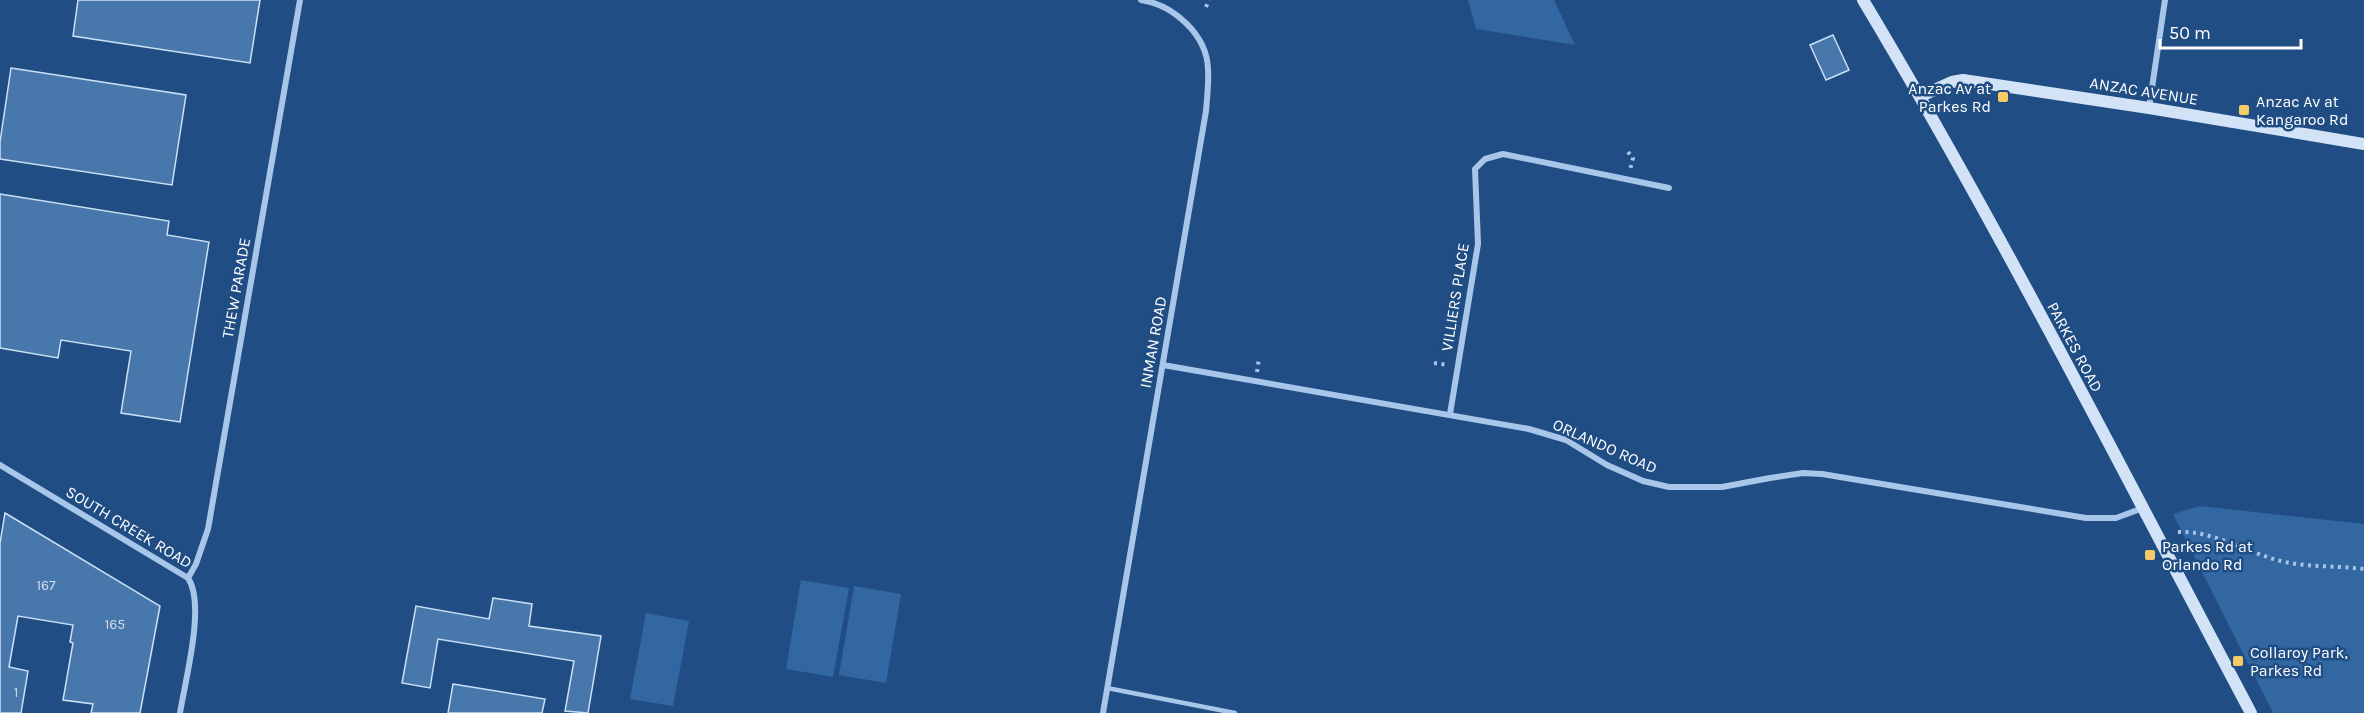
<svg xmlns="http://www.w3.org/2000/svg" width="2364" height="713" font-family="Karla,sans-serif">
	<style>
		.green { fill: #3367a1 }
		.building { fill: #4877ac; stroke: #cbe0f7; stroke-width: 1.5 }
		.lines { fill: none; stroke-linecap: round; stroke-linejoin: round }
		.path { stroke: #a7c6e9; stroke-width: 4; stroke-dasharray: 3 4.5; stroke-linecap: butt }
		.lane { stroke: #a7c6e9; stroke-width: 4.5 }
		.street { stroke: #a7c6e9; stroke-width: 6 }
		.secondary { stroke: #d2e3f7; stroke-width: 12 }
		.poi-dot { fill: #f7cb67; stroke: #204d83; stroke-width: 2 }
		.labels { text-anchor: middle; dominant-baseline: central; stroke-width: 5; stroke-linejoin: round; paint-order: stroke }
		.number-label { font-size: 14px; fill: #d1ddea }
		.poi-label { font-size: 16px; fill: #fff; stroke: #204d83; text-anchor: start }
		.street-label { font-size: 16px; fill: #fff; stroke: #204d83 }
	</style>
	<rect width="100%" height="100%" fill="#204d83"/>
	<!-- green -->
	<g class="green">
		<polygon points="1468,0 1554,0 1575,45 1476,29"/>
		<polygon points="2200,506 2364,524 2364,713 2273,713 2173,514"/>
		<polygon points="801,580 849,588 833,677 786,669"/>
		<polygon points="854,586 901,594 886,683 839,675"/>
		<polygon points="646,613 689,621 673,706 630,699"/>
	</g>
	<!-- building -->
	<g class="building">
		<polygon points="78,0 260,0 250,63 73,36"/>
		<polygon points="1833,35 1849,70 1826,80 1810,45"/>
		<polygon points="11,68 186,95 172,185 0,159 0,142"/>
		<polygon points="0,194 169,221 167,235 209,242 180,422 121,413 131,351 61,340 58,358 0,348"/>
		<polygon points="5,513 160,606 140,713 91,713 93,704 63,700 73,643 70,642 73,625 18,616 9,667 28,671 21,713 0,713 0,543"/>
		<polygon points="493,598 532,604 529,626 601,636 588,713 565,711 574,661 438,639 430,688 402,683 416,606 489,619"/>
		<polygon points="453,684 545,699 542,713 448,713"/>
	</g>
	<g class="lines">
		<!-- path -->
		<g class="path">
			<polyline points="1206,7 1209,0"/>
			<polyline points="1628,152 1633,158 1630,170"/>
			<polyline points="1434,363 1448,365"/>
			<polyline points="1257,372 1259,358"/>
			<path d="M2178,532C2215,530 2251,556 2290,563C2314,567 2339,566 2364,569"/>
		</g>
		<!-- lane -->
		<polyline class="lane" points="1107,688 1235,713"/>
		<!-- street -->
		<g class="street">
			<polyline points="2149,108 2165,0"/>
			<polyline points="1163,365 1529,429 1566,440 1607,465 1643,481 1669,487 1722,487 1770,478 1803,473 1822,474 2086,518 2116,518 2143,508"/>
			<polyline points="1450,414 1478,244 1475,169 1485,159 1503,154 1669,188"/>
			<path d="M0,465L188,578C206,604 185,681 180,713"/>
			<polyline points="188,578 196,564 208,529 300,0"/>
			<path d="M1103,713L1206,111C1207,97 1209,83 1208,69C1207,35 1174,5 1141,0"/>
		</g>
		<!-- secondary -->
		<g class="secondary">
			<path d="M1863,0C2002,232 2124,474 2251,713"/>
			<polyline points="1921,96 1952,82 1963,80 2149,108 2364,144"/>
		</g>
	</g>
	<!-- markers -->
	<g class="poi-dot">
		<rect x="1997" y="91" width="12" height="12" rx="3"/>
		<rect x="2238" y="104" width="12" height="12" rx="3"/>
		<rect x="2144" y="549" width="12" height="12" rx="3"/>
		<rect x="2232" y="655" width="12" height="12" rx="3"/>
	</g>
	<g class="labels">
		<!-- number labels -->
		<g class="number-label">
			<text x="46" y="585">167</text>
			<text x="115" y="624">165</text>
			<text x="16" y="692">1</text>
		</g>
		<!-- poi labels -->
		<g class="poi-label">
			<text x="1991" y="88" text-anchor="end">Anzac Av at<tspan x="1991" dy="18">Parkes Rd</tspan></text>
			<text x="2256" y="101">Anzac Av at<tspan x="2256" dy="18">Kangaroo Rd</tspan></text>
			<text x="2162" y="546">Parkes Rd at<tspan x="2162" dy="18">Orlando Rd</tspan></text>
			<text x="2250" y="652">Collaroy Park,<tspan x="2250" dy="18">Parkes Rd</tspan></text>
		</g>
		<!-- street labels -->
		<g class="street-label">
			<text transform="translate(2144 91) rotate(9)">ANZAC AVENUE</text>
			<text transform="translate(236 288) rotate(-80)">THEW PARADE</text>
			<text transform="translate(1455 297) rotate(-81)">VILLIERS PLACE</text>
			<text transform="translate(1153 342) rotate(-80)">INMAN ROAD</text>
			<text transform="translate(2075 347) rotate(62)">PARKES ROAD</text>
			<text transform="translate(1605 446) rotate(24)">ORLANDO ROAD</text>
			<text transform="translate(129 527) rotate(31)">SOUTH CREEK ROAD</text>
		</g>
	</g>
	<!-- scale -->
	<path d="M2160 39v9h141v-9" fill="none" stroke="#ffffff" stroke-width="3"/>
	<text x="2169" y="39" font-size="18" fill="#ffffff" stroke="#204d83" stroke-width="4.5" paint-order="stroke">50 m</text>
</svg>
